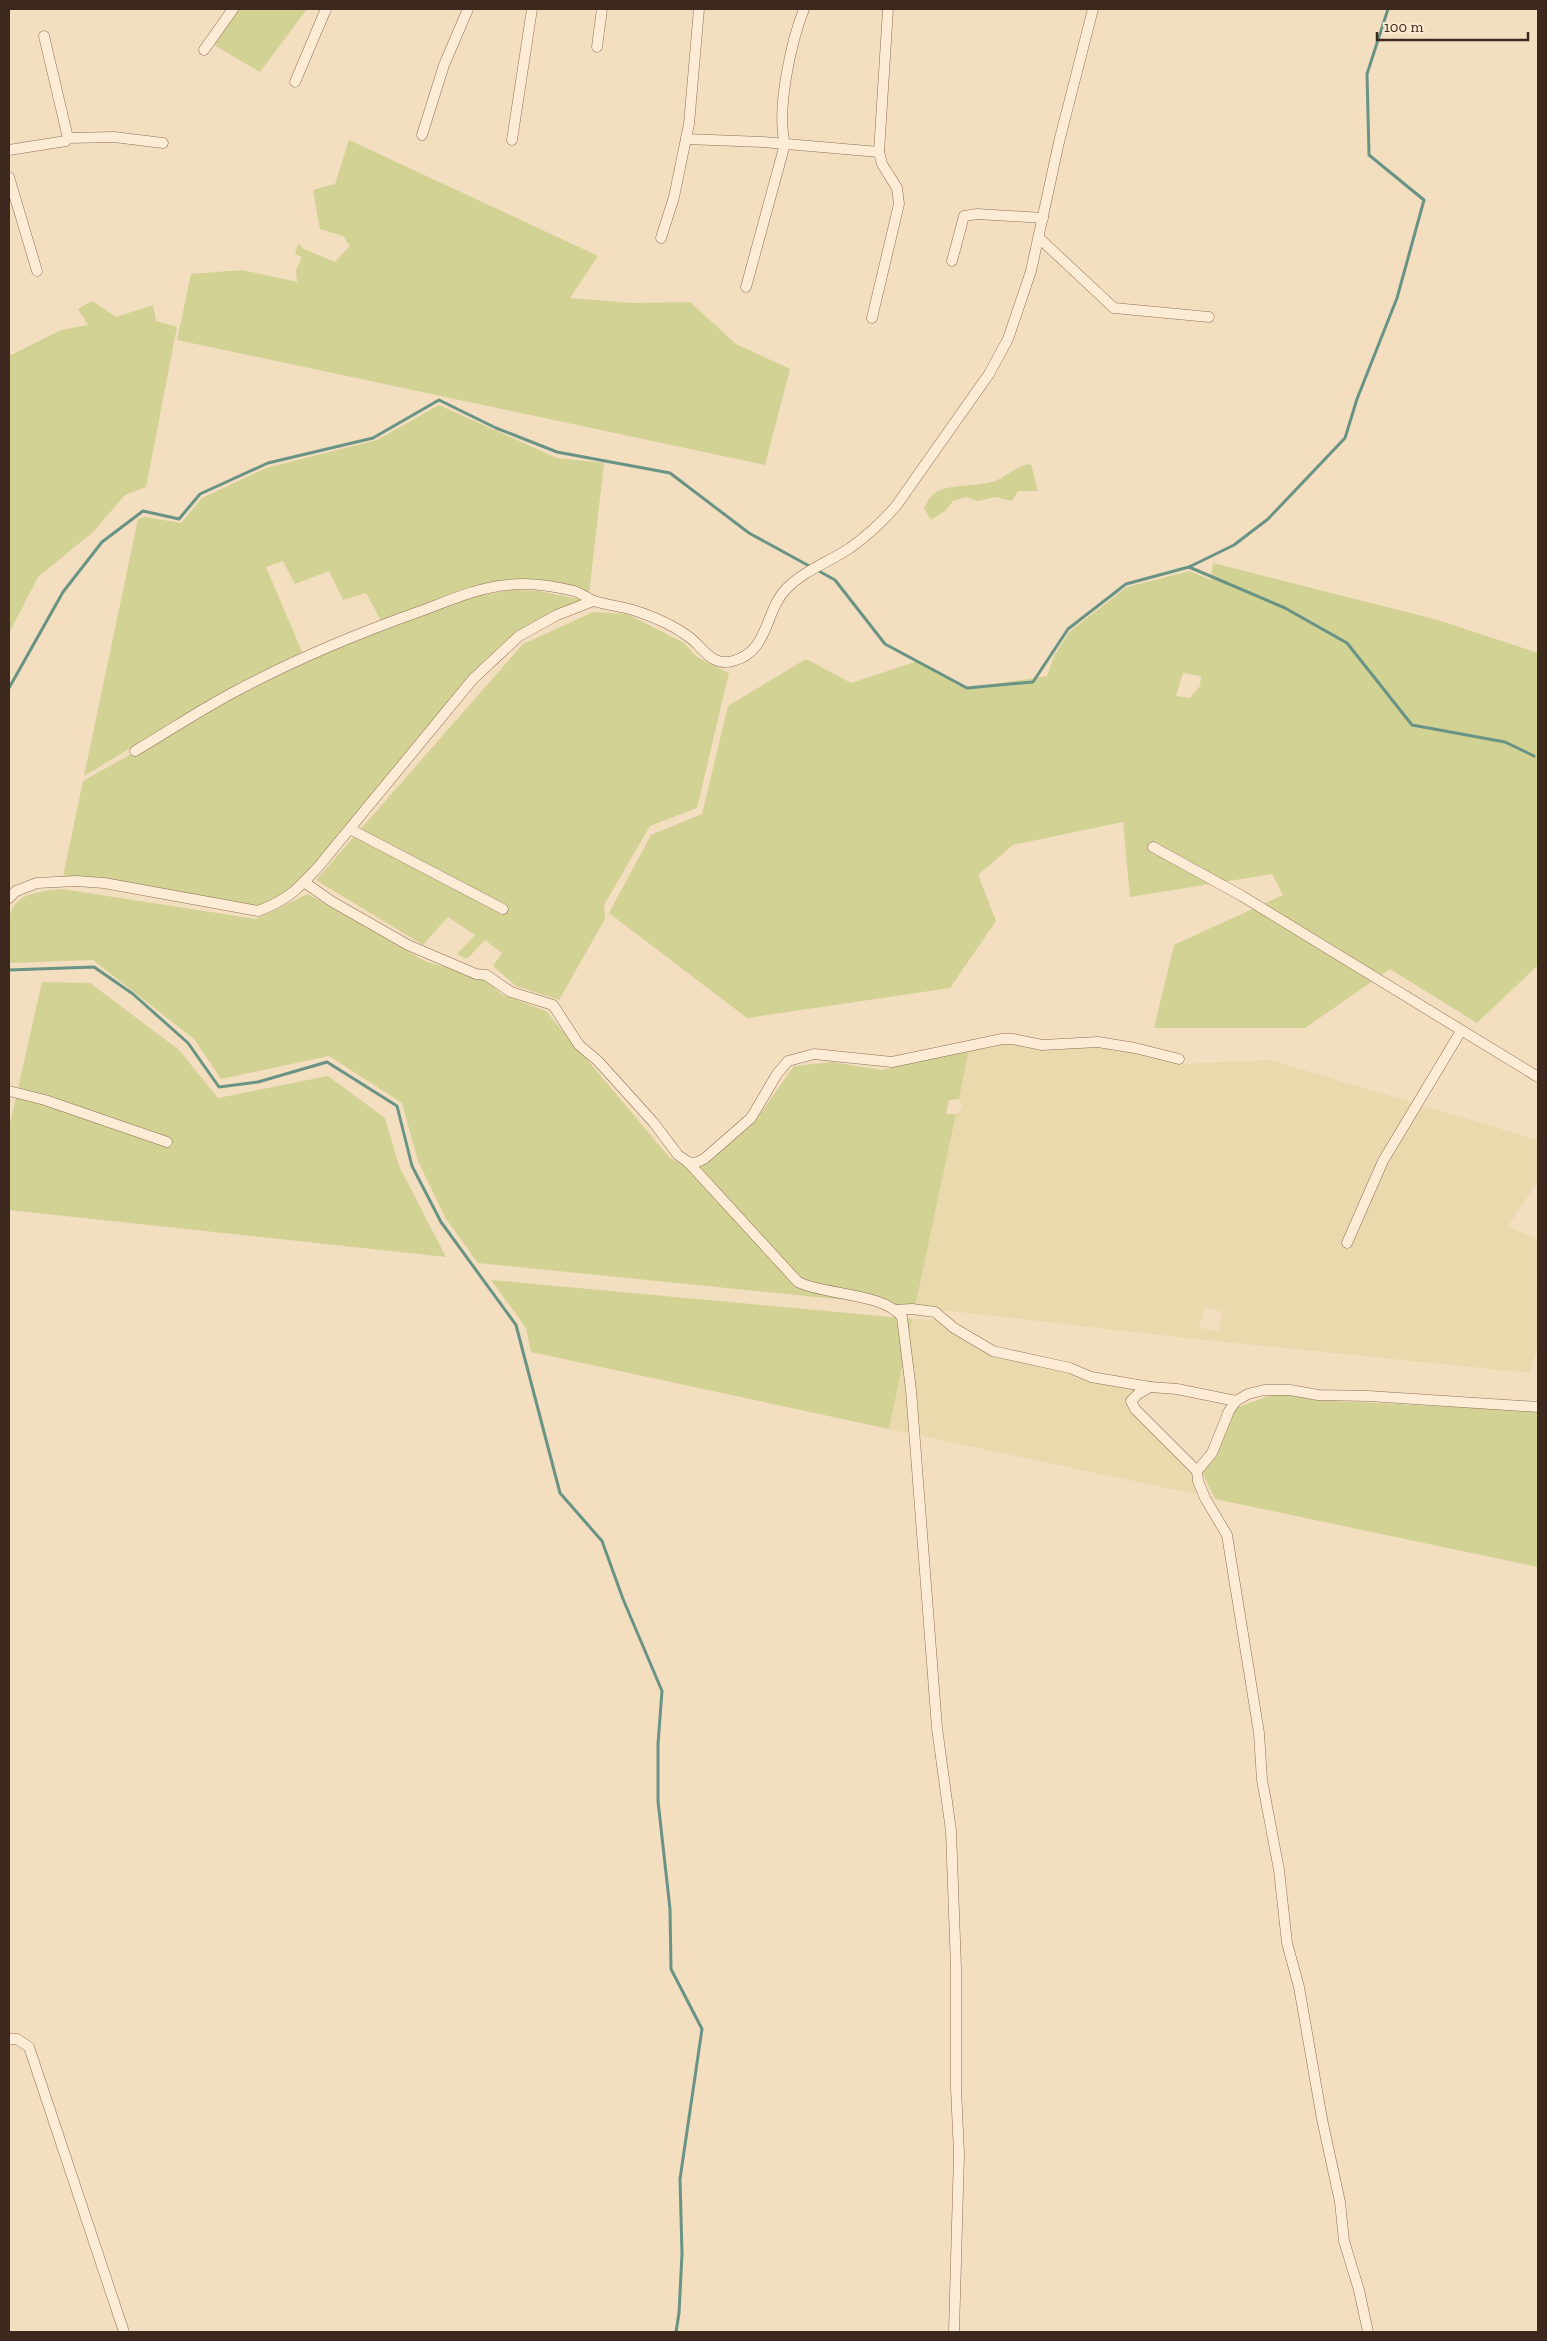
<svg xmlns="http://www.w3.org/2000/svg" width="1547" height="2341" font-family="'Zilla Slab',serif">
	<style>
		.farmland { fill: #e9d9ad; fill-rule: evenodd }
		.green { fill: #d1d293; fill-rule: evenodd }
		.lines { fill: none; stroke-linecap: round; stroke-linejoin: round }
		.stream { stroke: #699485; stroke-width: 3 }
		.minor-casing { stroke: #8e6e56; stroke-width: 11 }
		.minor { stroke: #fcecd5; stroke-width: 10 }
	</style>
	<rect width="100%" height="100%" fill="#f3dec0"/>
	<!-- farmland -->
	<g class="farmland">
		<path d="M1003,1043L1099,1047L1136,1053L1181,1064L1270,1060L1538,1140V1181L1508,1226L1538,1240V1270L1536,1281L1538,1282V1345L1530,1373L1196,1339L915,1307L956,1114L962,1107L959,1099L969,1049ZM1204,1307L1222,1312L1219,1331L1199,1328Z"/>
		<polygon points="912,1319 938,1320 991,1356 1070,1371 1139,1388 1128,1400 1193,1472 1204,1496 889,1429"/>
	</g>
	<!-- green -->
	<g class="green">
		<polygon points="235,9 307,9 260,72 209,42"/>
		<polygon points="349,140 598,256 570,298 632,303 690,302 736,344 790,369 765,465 177,340 191,274 242,270 297,282 296,270 302,257 295,254 298,243 304,249 335,262 350,246 343,236 320,229 313,190 335,184"/>
		<polygon points="92,301 116,317 153,305 156,321 177,327 146,487 125,495 93,532 38,577 9,633 9,356 61,330 88,325 78,309"/>
		<polygon points="439,405 557,458 604,463 589,594 506,580 463,589 381,621 366,593 343,600 329,571 295,584 283,561 266,567 302,652 235,685 84,776 138,519 145,517 181,523 202,498 266,468 377,440"/>
		<path d="M1031,464L1038,491H1018L1012,501L995,497L978,501L966,497L953,501L946,510L931,520L924,508C926,504 929,498 932,495C946,483 975,487 992,482C1008,477 1014,466 1031,464Z"/>
		<path d="M1213,563L1438,620L1538,653V965L1477,1023L1390,969L1305,1028H1154L1174,945L1283,895L1272,874L1130,897L1123,822L1013,845L978,875L996,921L950,988L747,1018L609,913L651,835L702,814L728,706L806,659L851,683L918,661L967,688L1047,676L1054,656L1069,632L1127,587L1190,571L1211,580ZM1183,673L1201,676L1200,686L1190,698L1176,696Z"/>
		<polygon points="511,590 539,591 583,600 516,633 368,805 293,888 278,899 258,906 63,877 83,781 240,693 341,646 468,598"/>
		<polygon points="593,612 627,614 684,643 697,657 729,673 697,808 650,826 604,905 605,919 559,1000 516,986 493,966 502,953 485,940 467,959 457,954 475,935 448,917 423,945 316,880 523,644"/>
		<path d="M62,889L256,919L308,894L427,962L482,976L501,994L546,1011L670,1158L695,1172L753,1124L794,1066L832,1062L882,1070L969,1049L959,1099L949,1100L946,1114H956L915,1307L478,1263L446,1219L418,1161L402,1103L329,1056L221,1079L194,1039L93,960L9,963C9,911 1,894 62,889Z"/>
		<polygon points="42,982 90,983 179,1050 218,1098 328,1076 385,1118 399,1166 446,1257 9,1210 9,1128"/>
		<polygon points="491,1280 912,1319 889,1429 531,1352 526,1328"/>
		<polygon points="1271,1395 1291,1395 1314,1400 1538,1411 1538,1567 1215,1499 1202,1472 1216,1455 1236,1408"/>
	</g>
	<g class="lines">
		<!-- stream -->
		<g class="stream">
			<polyline points="1388,9 1367,74 1369,155 1424,200 1397,298 1357,399 1345,438 1268,519 1234,545 1189,567 1285,608 1347,643 1412,725 1505,742 1534,756"/>
			<polyline points="817,570 835,580 885,644 967,688 1033,682 1068,629 1126,584 1189,567"/>
			<polyline points="9,688 63,592 102,542 143,511 179,519 200,494 268,463 373,438 439,400 496,428 557,452 670,473 749,533 811,567"/>
			<polyline points="9,970 94,967 133,994 188,1043 219,1087 258,1082 327,1062 397,1106 412,1166 441,1222 516,1325 560,1493 602,1541 623,1599 662,1691 658,1744 658,1801 670,1909 671,1969 702,2029 680,2179 682,2254 679,2313 676,2332"/>
		</g>
		<!-- minor casing -->
		<g class="minor-casing">
			<g id="minor">
				<polyline points="44,36 68,138"/>
				<polyline points="597,47 602,9"/>
				<polyline points="204,50 233,9"/>
				<polyline points="295,82 326,9"/>
				<polyline points="422,135 444,65 468,9"/>
				<polyline points="686,139 763,142 879,152"/>
				<polyline points="512,140 532,9"/>
				<polyline points="9,150 66,141 68,138 114,137 163,143"/>
				<polyline points="9,177 37,271"/>
				<polyline points="661,238 674,197 689,124 699,9"/>
				<polyline points="1039,238 1114,308 1209,317"/>
				<polyline points="952,261 964,216 977,214 1043,218"/>
				<path d="M746,287L785,144C776,110 791,42 804,9"/>
				<polyline points="872,318 899,204 897,188 882,164 879,152 888,9"/>
				<path d="M135,751C169,731 203,708 238,690C296,659 356,634 418,612C448,601 476,588 507,585C528,582 554,586 574,591C581,593 587,598 594,601C606,605 620,606 633,610C652,616 673,625 689,637C703,647 711,667 733,661C770,651 764,611 787,588C805,570 829,562 850,548C867,536 883,521 896,506L989,374L1008,339L1031,271L1059,142L1093,9"/>
				<polyline points="350,829 503,909"/>
				<polyline points="1153,847 1242,896 1538,1077"/>
				<polyline points="304,882 331,901 408,945 476,974 486,975 511,992 553,1005 579,1045 598,1061 654,1123 678,1155 688,1162 695,1163 704,1159 751,1118 777,1074 788,1061 814,1054 892,1062 1002,1039 1013,1039 1042,1045 1098,1042 1135,1048 1179,1059"/>
				<path d="M9,898L16,891L37,883L76,881L104,883L258,911C288,900 298,889 319,866L473,679L519,636L557,615L593,601"/>
				<polyline points="9,1091 45,1100 167,1142"/>
				<path d="M688,1162L798,1282C824,1295 884,1293 902,1317L911,1390L937,1728L951,1831L956,1968V2088L959,2154L954,2332"/>
				<polyline points="1347,1243 1383,1161 1461,1031"/>
				<polyline points="895,1310 912,1309 935,1312 954,1328 993,1351 1070,1368 1091,1377 1150,1387 1138,1394 1131,1401 1135,1409 1197,1471 1198,1481 1205,1498 1227,1535 1259,1733 1262,1780 1279,1870 1287,1943 1299,1987 1322,2119 1340,2202 1344,2241 1359,2290 1368,2332"/>
				<polyline points="1150,1387 1177,1389 1236,1401"/>
				<polyline points="1197,1471 1212,1453 1229,1411 1236,1401 1248,1394 1264,1390 1290,1390 1318,1395 1368,1396 1538,1407"/>
				<polyline points="9,2039 17,2039 29,2047 124,2332"/>
			</g>
		</g>
		<!-- minor -->
		<use href="#minor" class="minor"/>
	</g>
	<!-- border -->
	<rect width="1547" height="2341" fill="none" stroke="#3c281c" stroke-width="20"/>
	<!-- scale -->
	<path d="M1377 32v8h151v-8" fill="none" stroke="#3c281c" stroke-width="2.5"/>
	<text x="1384" y="32" font-size="15" fill="#3c281c" stroke="#f9e9d1" stroke-width="4" paint-order="stroke">100 m</text>
</svg>
